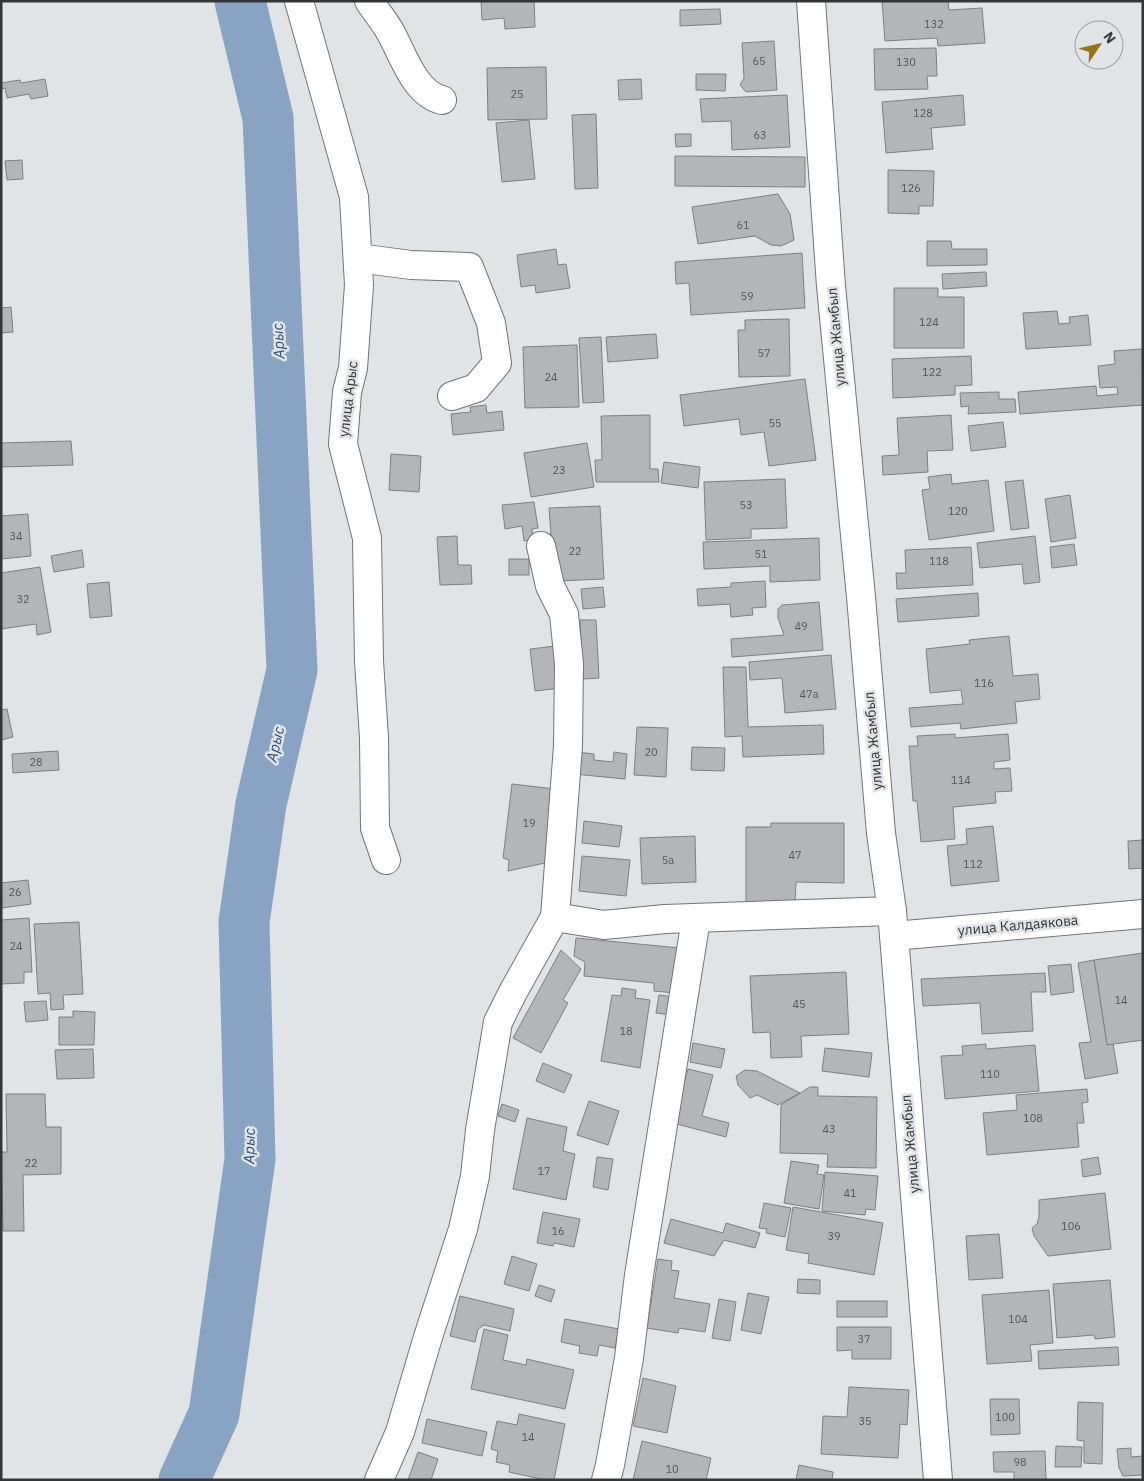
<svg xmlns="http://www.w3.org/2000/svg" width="1144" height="1481" font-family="'IBM Plex Sans',sans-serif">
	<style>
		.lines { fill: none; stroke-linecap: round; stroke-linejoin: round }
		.river { stroke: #89a4c3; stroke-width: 51 }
		.building { fill: #b3b5b8; stroke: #7d8082 }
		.street-casing { stroke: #727477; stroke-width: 30 }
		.street { stroke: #fff; stroke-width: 28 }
		.labels { text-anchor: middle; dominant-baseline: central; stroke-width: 5; stroke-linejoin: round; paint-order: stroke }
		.number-label { font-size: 11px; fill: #545556 }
		.street-label { font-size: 14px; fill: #343536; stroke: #e1e4e7 }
		.water-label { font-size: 15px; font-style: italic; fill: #2a517c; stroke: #e1e4e7 }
	</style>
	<rect width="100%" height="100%" fill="#e1e4e7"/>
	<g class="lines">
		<!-- river -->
		<polyline class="river" points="184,1480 214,1414 250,1159 244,922 261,804 292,670 268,118 240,1"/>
	</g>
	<!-- building -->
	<g class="building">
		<polygon points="481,1 534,1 535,27 505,29 504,18 482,20"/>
		<polygon points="882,1 948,1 949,10 982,8 985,43 938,46 937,38 885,41"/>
		<polygon points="720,9 721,24 680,26 680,10"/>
		<polygon points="774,41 777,90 746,92 740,85 744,78 742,43"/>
		<polygon points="936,48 937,76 927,76 928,89 875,90 874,49"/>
		<polygon points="546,67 547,119 488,120 487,68"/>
		<polygon points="696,74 726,74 725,91 696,90"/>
		<polygon points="45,79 48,96 31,99 29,94 7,98 5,88 1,89 1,83 20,80 21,83"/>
		<polygon points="641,79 642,99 619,100 618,80"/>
		<polygon points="787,95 790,147 732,150 731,121 702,122 700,99"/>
		<polygon points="963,95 965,125 931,128 933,149 886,153 882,102"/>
		<polygon points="596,114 598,188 575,189 572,115"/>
		<polygon points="529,120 535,179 502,182 496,123"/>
		<polygon points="675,134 691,134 691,146 676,147"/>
		<polygon points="675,156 805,157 805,187 675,186"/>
		<polygon points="22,160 23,179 7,180 5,161"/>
		<polygon points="888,170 934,171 933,206 919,206 919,214 888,213"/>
		<polygon points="778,194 790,214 794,240 781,246 771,245 755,236 698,244 692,207"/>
		<polygon points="927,241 951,241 952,249 987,249 987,265 927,266"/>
		<polygon points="556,249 558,265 566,264 570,288 536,293 535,285 521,287 517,255"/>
		<polygon points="802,253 805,308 691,315 689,283 676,284 675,262"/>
		<polygon points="986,272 987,286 943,289 942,274"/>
		<polygon points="894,288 938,288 938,297 964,297 964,348 894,348"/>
		<polygon points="11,307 13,332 1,333 1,308"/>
		<polygon points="1057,311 1059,324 1070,323 1069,317 1088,315 1091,345 1026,349 1023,313"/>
		<polygon points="789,319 790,376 739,377 738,330 745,330 745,320"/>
		<polygon points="656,334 658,358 608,362 606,337"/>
		<polygon points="601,337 604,402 583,403 579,338"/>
		<polygon points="577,345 579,407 525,408 523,347"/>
		<polygon points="1142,349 1143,405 1020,414 1018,392 1096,386 1097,396 1118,394 1117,387 1100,388 1098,366 1115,364 1114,351"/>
		<polygon points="971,356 972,385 955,386 955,395 893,398 892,359"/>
		<polygon points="805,379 816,460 769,466 764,432 741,435 739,419 684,426 680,395"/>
		<polygon points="999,392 999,399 1015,399 1016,412 968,414 969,406 961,407 960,393"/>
		<polygon points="486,405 487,413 502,411 504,430 453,435 451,414 471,412 470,407"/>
		<polygon points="650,415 650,469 658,469 659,482 596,482 595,460 602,460 601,416"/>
		<polygon points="951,415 953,450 927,451 928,472 883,475 882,456 899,455 897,418"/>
		<polygon points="1003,422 1006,447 971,451 968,426"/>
		<polygon points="71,441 73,465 1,467 1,443"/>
		<polygon points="587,443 594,487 531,497 524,453"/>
		<polygon points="391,454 421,456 419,492 389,490"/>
		<polygon points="664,462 700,467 698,488 661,483"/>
		<polygon points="951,474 952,484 988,480 994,531 929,540 922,490 930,489 928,477"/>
		<polygon points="785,479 787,528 751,529 751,538 706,540 704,482"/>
		<polygon points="1023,480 1029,528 1011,530 1005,482"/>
		<polygon points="1070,495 1076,538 1051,542 1045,499"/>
		<polygon points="534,502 538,528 532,529 533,539 524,541 522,526 505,529 502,505"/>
		<polygon points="600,506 604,579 557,581 547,541 551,535 549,508"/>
		<polygon points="28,514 31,556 1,559 1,516"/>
		<polygon points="457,536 458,565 471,565 472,584 440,585 437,537"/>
		<polygon points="1035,536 1040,582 1024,584 1022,564 980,568 977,543"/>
		<polygon points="819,538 820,580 770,582 770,566 704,569 703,542"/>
		<polygon points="1074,544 1077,565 1052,568 1050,547"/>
		<polygon points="971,547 973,585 897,589 896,573 906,573 905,550"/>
		<polygon points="82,550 84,567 54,572 51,556"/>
		<rect x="509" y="559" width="20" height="16"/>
		<polygon points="40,567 51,632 37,635 36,624 1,629 1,573"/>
		<polygon points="765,581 766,607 752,608 753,615 731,617 730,604 698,606 697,589 731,587 731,583"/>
		<polygon points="109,582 112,616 90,618 87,584"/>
		<polygon points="603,587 605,607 583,609 581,589"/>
		<polygon points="978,593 979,616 898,622 896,599"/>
		<polygon points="819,602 823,650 732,657 731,639 784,635 778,618 778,609 782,605"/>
		<polygon points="580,620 596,620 599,678 583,679"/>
		<polygon points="1009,636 1013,676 1038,674 1040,699 1015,702 1017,723 961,729 960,723 911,727 909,708 963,704 961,690 930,693 926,649 970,644 969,640"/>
		<polygon points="556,646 561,688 535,691 530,649"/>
		<polygon points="831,655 836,709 785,713 782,678 750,680 749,662"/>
		<polygon points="723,667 746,667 748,727 823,725 824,754 743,757 742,736 725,737"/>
		<polygon points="7,709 13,737 1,740 1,710"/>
		<polygon points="637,727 668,728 666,777 634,775"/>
		<polygon points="955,734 955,738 1008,734 1010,760 994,762 994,769 1010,768 1012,791 995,792 996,803 953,807 955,839 921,842 917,801 913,801 909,746 918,746 917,736"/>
		<polygon points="692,747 725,748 724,771 691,770"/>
		<polygon points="58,751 59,770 13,773 12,754"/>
		<polygon points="576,752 594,754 594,760 613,762 614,752 627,754 625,779 574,774"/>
		<polygon points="512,784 555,789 545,863 508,871 509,860 503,858"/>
		<polygon points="584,821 622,826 619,847 582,843"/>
		<polygon points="771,823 844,823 844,883 796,882 795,904 746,903 746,827 771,827"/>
		<polygon points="993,826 999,881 951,886 947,846 967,844 966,829"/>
		<polygon points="695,836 696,882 642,884 640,838"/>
		<polygon points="1143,840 1143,868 1129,869 1128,841"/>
		<polygon points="582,856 630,860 626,896 579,891"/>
		<polygon points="28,880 31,904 2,908 1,883"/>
		<polygon points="29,918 32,972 24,972 24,983 1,984 1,920"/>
		<polygon points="79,922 83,994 63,995 64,1009 51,1010 50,993 38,994 34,924"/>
		<polygon points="576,938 680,948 675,993 654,991 654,983 584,976 585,962 574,956"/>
		<polygon points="561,950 581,969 563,1000 568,1003 541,1053 513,1038"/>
		<polygon points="1143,953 1143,1040 1107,1045 1094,960"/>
		<polygon points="1094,960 1107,1045 1113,1044 1118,1073 1085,1079 1079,1043 1091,1042 1078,963"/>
		<polygon points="1071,964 1074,992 1051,995 1048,966"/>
		<polygon points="846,972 849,1034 801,1036 802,1057 771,1058 770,1032 753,1033 750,976"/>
		<polygon points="1045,973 1046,992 1031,992 1033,1031 982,1034 980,1003 923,1006 921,979"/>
		<polygon points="622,988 636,990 635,998 650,1000 640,1068 601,1061 612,995 621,996"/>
		<polygon points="659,995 674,997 671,1015 656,1013"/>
		<polygon points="46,1001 48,1020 26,1022 24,1002"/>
		<polygon points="73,1011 95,1012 94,1045 59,1045 59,1017 73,1017"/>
		<polygon points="693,1043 725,1049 721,1068 690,1062"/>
		<polygon points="986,1044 986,1049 1035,1045 1039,1091 945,1099 941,1056 963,1055 962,1046"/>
		<polygon points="825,1048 872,1053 869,1077 822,1071"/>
		<polygon points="93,1049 94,1078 57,1079 55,1050"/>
		<polygon points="543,1063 572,1075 564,1093 536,1081"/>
		<polygon points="688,1069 713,1075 702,1116 729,1123 726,1137 673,1123"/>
		<polygon points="745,1070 757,1071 800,1093 778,1105 757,1095 750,1098 738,1085 736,1076"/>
		<polygon points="810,1087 818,1087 818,1096 877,1097 876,1168 827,1167 828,1154 780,1153 781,1105"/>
		<polygon points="1087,1089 1088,1102 1082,1103 1084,1123 1077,1123 1079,1147 987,1155 983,1113 1017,1110 1016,1095"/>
		<polygon points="6,1094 45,1094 46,1127 61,1127 61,1174 23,1175 24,1231 3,1231 1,1152 7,1152"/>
		<polygon points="589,1101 619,1111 608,1145 577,1135"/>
		<polygon points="502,1104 519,1110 515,1122 498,1116"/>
		<polygon points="527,1118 567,1127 563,1151 575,1154 566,1200 513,1189"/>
		<polygon points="597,1157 613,1159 608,1190 593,1187"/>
		<polygon points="1098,1157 1101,1174 1083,1177 1081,1160"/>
		<polygon points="791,1161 819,1165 817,1174 824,1175 819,1209 784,1203"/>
		<polygon points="825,1172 878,1176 875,1210 866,1209 865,1215 822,1211"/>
		<polygon points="1105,1193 1111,1249 1048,1256 1034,1236 1032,1228 1037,1224 1039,1217 1039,1200"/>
		<polygon points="764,1203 791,1208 785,1237 766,1233 767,1229 759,1228"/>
		<polygon points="793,1207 883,1223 874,1275 808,1263 809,1254 786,1250"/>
		<polygon points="543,1212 580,1219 574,1247 554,1243 553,1246 537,1243"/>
		<polygon points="671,1219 723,1233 726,1223 760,1233 755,1248 724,1240 714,1256 664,1243"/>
		<polygon points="999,1234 1003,1278 969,1280 966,1236"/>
		<polygon points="512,1256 537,1264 529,1291 504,1284"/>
		<polygon points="658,1259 672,1261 671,1270 679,1271 674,1298 710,1304 705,1332 679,1328 678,1333 647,1328"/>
		<polygon points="798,1279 820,1280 820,1294 797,1293"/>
		<polygon points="1110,1280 1115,1337 1095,1339 1094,1335 1057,1338 1053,1284"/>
		<polygon points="539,1285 555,1290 551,1302 535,1296"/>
		<polygon points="1049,1290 1053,1343 1030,1345 1032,1361 987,1364 982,1295"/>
		<polygon points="748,1293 769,1297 761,1334 741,1330"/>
		<polygon points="460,1296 514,1309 510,1331 484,1325 478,1329 475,1342 450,1336"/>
		<polygon points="719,1299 736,1302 730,1341 712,1338"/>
		<rect x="837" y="1301" width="50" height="16"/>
		<polygon points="565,1319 619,1329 615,1348 599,1345 597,1356 579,1353 580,1346 561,1342"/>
		<polygon points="837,1327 891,1327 891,1359 852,1359 852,1350 837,1351"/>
		<polygon points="484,1329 508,1335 503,1360 526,1365 527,1359 574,1370 565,1409 471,1389"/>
		<polygon points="1118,1347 1119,1365 1039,1369 1038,1351"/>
		<polygon points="643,1378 676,1386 667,1433 633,1426"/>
		<polygon points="849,1387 909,1390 907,1425 900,1424 898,1458 821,1454 823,1416 847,1417"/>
		<polygon points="990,1399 1019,1399 1020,1434 991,1435"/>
		<polygon points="1078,1402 1103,1403 1102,1464 1084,1463 1084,1441 1077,1440"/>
		<polygon points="519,1414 565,1424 554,1480 545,1480 509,1472 510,1465 496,1462 498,1451 491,1449 497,1421 517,1425"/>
		<polygon points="427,1419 487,1432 482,1456 422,1443"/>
		<polygon points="642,1441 711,1458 706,1480 633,1480"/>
		<polygon points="1056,1446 1082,1447 1081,1467 1055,1467"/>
		<polygon points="1131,1448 1131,1457 1143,1456 1143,1475 1123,1476 1119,1468 1117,1449"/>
		<polygon points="1045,1451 1046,1480 1014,1480 1014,1472 994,1472 993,1452"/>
		<polygon points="418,1452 438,1459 431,1480 408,1480"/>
		<polygon points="799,1465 833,1472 832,1480 796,1480"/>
	</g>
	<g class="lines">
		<!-- street casing -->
		<g class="street-casing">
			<g id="street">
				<polyline points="299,1 354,197 359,285 353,368 347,392 343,444 367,538 369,661 374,738 375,828 386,860"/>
				<path d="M369,1C377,13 387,24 393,37C404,58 416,94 442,100"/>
				<polyline points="811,1 831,286 861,597 881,833 892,911 938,1480"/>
				<polyline points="358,258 411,265 469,267 491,323 497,363 476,388 452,396"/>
				<polyline points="555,917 604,925 665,919 892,911"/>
				<polyline points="894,936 1143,914"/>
				<polyline points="379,1480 400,1432 428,1337 463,1229 475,1176 480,1130 498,1022 513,992 555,917 568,746 569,664 564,614 550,586 541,546"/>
				<polyline points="606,1480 610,1465 629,1358 639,1275 696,919"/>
			</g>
		</g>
		<!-- street -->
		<use href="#street" class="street"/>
	</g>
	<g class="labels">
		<!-- number labels -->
		<g class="number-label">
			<text x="934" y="24">132</text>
			<text x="759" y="61">65</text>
			<text x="906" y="62">130</text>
			<text x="517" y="94">25</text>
			<text x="923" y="113">128</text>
			<text x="760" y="135">63</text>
			<text x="911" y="188">126</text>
			<text x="743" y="225">61</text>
			<text x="747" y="296">59</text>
			<text x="929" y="322">124</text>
			<text x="764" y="353">57</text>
			<text x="932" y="372">122</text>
			<text x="551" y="377">24</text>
			<text x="775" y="423">55</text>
			<text x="559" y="470">23</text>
			<text x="746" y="505">53</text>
			<text x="958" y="511">120</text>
			<text x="16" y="536">34</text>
			<text x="575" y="551">22</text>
			<text x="761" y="554">51</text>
			<text x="939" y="561">118</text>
			<text x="23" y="599">32</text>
			<text x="801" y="626">49</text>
			<text x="984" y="683">116</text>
			<text x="809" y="694">47а</text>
			<text x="651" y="752">20</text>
			<text x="36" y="762">28</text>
			<text x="961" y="780">114</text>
			<text x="529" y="823">19</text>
			<text x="795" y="855">47</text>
			<text x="668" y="860">5а</text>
			<text x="973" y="864">112</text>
			<text x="15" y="892">26</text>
			<text x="16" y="946">24</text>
			<text x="1121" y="1000">14</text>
			<text x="799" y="1004">45</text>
			<text x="626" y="1031">18</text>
			<text x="990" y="1074">110</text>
			<text x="1033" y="1118">108</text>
			<text x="829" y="1129">43</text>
			<text x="31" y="1163">22</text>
			<text x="544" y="1171">17</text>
			<text x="850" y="1193">41</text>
			<text x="1071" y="1226">106</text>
			<text x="558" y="1231">16</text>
			<text x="834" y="1236">39</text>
			<text x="1018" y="1319">104</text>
			<text x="864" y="1339">37</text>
			<text x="1005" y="1417">100</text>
			<text x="865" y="1421">35</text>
			<text x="528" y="1437">14</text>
			<text x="1020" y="1462">98</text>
			<text x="672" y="1469">10</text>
		</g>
		<!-- street labels -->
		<g class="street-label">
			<text transform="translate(836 337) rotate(-95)">улица Жамбыл</text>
			<text transform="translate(348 399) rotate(-83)">улица Арыс</text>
			<text transform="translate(873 741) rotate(-95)">улица Жамбыл</text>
			<text transform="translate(1018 925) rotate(-5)">улица Калдаякова</text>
			<text transform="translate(910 1144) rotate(-95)">улица Жамбыл</text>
		</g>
		<!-- water labels -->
		<g class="water-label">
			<text transform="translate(278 341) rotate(-93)">Арыс</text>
			<text transform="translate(275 744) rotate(-77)">Арыс</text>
			<text transform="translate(249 1146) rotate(-89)">Арыс</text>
		</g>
	</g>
	<!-- border -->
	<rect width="1144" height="1481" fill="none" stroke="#343536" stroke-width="5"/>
	<!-- north arrow -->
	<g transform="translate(1099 45) rotate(55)"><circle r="24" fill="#e1e4e7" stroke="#9c9ea0"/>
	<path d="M0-4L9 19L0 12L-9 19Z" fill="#99711d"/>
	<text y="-8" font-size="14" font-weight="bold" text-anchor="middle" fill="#343536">N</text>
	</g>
</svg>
